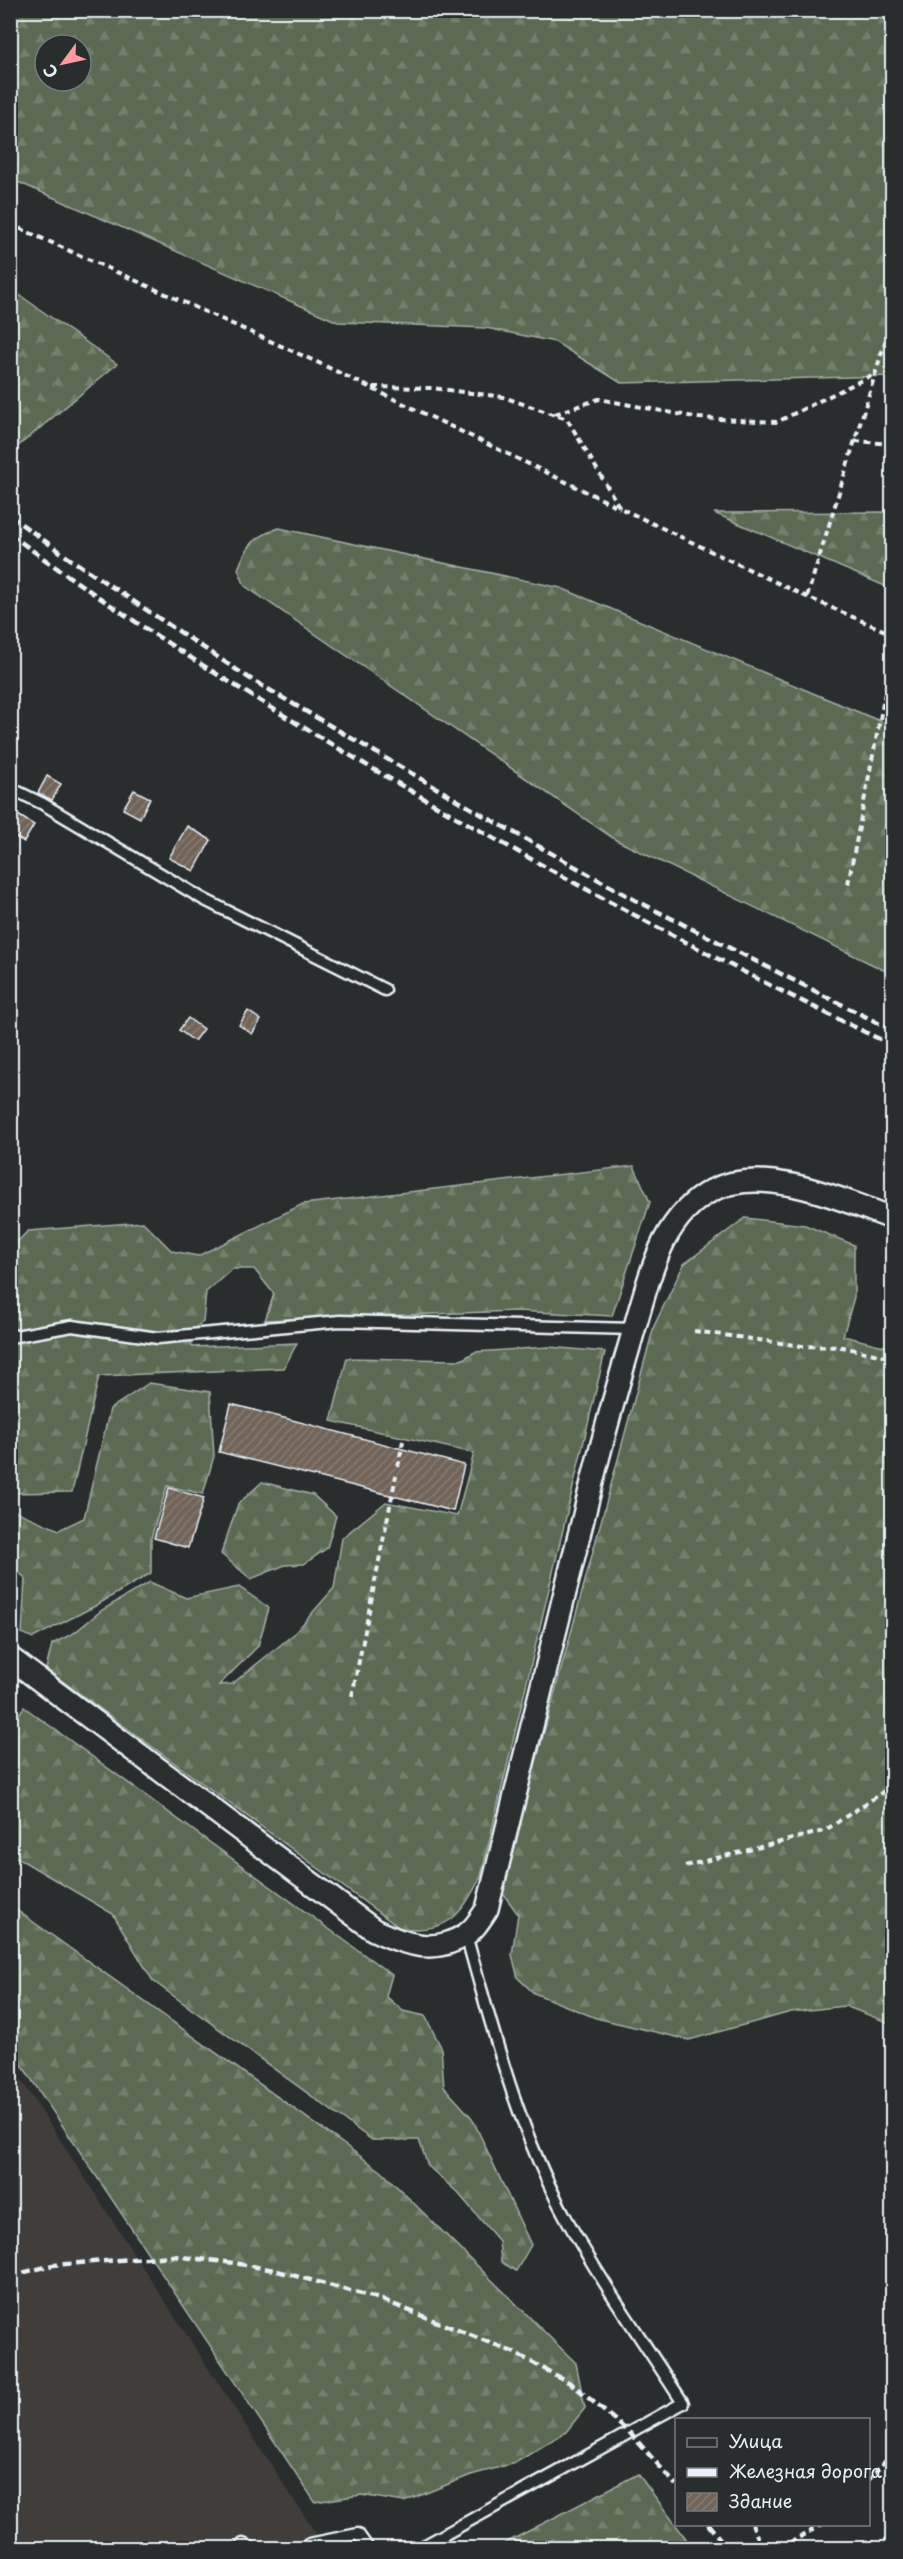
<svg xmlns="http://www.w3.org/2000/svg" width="903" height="2559" font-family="'Playpen Sans',sans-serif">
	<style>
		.built { fill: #403e3b }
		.forest { fill: url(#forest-firs); stroke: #a2aea6; stroke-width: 1.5; fill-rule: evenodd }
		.building { fill: url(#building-hatch); stroke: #e8f1f8; stroke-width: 1.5 }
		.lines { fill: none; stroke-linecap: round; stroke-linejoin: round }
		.lane-casing { stroke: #e8f1f8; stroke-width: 15 }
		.street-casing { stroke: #e8f1f8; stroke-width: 26 }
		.path { stroke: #e8f1f8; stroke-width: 4; stroke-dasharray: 6 4.5; stroke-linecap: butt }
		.lane { stroke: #2a2d2e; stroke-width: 10 }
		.street { stroke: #2a2d2e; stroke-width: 21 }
		.rail { stroke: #e8f1f8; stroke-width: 4.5; stroke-dasharray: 9 4.5; stroke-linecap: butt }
	</style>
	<defs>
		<pattern id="forest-firs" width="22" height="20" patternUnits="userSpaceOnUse" patternTransform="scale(1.5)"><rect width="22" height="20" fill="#5c6b53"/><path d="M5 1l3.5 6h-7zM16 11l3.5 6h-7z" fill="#73816c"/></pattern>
		<pattern id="building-hatch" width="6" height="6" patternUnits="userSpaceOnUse" patternTransform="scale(1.5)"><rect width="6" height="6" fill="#726458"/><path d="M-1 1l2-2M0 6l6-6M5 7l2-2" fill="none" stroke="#867b71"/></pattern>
	</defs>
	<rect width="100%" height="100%" fill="#2a2d2e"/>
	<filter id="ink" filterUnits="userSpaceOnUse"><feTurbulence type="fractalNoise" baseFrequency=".0167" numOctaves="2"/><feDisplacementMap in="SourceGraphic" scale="12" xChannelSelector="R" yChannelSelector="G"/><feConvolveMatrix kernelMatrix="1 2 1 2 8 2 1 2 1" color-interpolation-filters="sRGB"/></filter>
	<g filter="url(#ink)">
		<!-- built -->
		<polygon class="built" points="10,2063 307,2520 326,2548 11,2548"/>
		<!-- forest -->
		<g class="forest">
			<path d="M11,10L892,11V376L621,383L555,342L486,328L338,322L11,179ZM45,45H81V81H45Z"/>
			<polygon points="11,289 117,364 17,447 10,443"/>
			<polygon points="892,512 892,589 714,513"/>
			<path d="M279,528L561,588L892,726V974L616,840L245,586L238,569C247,545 254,537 279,528Z"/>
			<polygon points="634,1166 650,1202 612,1316 516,1311 265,1320 274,1294 254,1269 232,1269 206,1292 203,1322 190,1331 192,1347 297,1343 284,1368 99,1376 72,1492 11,1493 11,1248 28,1231 143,1222 172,1251 198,1256 303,1204"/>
			<polygon points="745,1218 805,1225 854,1245 854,1297 843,1336 892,1348 892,2024 845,2006 791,2012 689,2040 596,2018 534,1993 518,1978 512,1955 518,1914 501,1891 654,1326 684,1264"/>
			<path d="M549,1347L605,1352L481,1876C461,1916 448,1934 400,1928L46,1669L52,1644L74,1633L102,1610L150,1582L186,1598L239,1587L269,1608L258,1646L219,1685L232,1684L294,1634L334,1588L342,1538L386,1502L457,1516L474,1453L331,1421L347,1358L461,1360L475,1352Z"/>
			<polygon points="149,1383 210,1392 214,1456 203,1494 167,1486 151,1538 151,1573 95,1606 33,1638 22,1633 25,1578 11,1565 11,1514 15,1511 59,1530 84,1518 110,1409"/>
			<polygon points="262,1482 313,1495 336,1516 327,1548 304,1564 285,1565 251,1579 221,1554 238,1504"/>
			<path d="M24,1707L392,1975L386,1996L403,2011L425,2016L441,2047L444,2087L472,2118L531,2245L516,2271L501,2262L499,2241L458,2193L428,2166L419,2140H372L153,1981L113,1914L11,1854V1765L17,1763C7,1737 8,1729 24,1707Z"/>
			<polygon points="11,1906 381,2171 576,2363 585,2408 566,2432 515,2463 471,2475 404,2502 361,2495 315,2502 11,2049"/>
			<polygon points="638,2474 693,2548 496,2548"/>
		</g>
		<!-- building -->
		<g class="building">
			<polygon points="47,776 61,784 52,800 38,793"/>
			<polygon points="134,790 150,798 140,818 123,809"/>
			<polygon points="18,815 34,825 24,842 10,834 10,827"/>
			<polygon points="187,826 211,840 194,871 169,858"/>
			<polygon points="248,1011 261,1020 252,1034 239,1025"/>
			<polygon points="188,1018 203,1029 194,1041 179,1030"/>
			<polygon points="231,1404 464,1465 453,1511 219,1452"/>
			<polygon points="169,1488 204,1498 188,1548 154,1538"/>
		</g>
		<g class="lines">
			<!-- lane casing -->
			<g class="lane-casing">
				<g id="lane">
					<polyline points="10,788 43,804 203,899 385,990"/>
					<polyline points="10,1337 72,1326 158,1338 340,1321 634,1329"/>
					<polyline points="243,2544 252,2548"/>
					<polyline points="303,2548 309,2544 358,2534 368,2548"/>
					<path d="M420,2548L683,2403C644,2342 601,2282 566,2218C518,2130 493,2031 466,1935"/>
				</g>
			</g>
			<!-- street casing -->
			<g class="street-casing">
				<path id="street" d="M10,1658L374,1930C404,1944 435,1955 465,1935C474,1930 481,1918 487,1909C519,1778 552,1647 584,1515C598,1456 614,1398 631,1340C641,1307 649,1272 664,1241C675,1220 692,1200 713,1190C764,1164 843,1200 892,1218"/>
			</g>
			<!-- path -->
			<g class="path">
				<polyline points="10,224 319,363 620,508"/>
				<polyline points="373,387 432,388 503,397 567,419 620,508 807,597 892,634"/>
				<polyline points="555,414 599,399 699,418 777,422 876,373"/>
				<polyline points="855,441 892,444"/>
				<polyline points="807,597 892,319"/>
				<polyline points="848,884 892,657"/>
				<polyline points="694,1331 802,1346 842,1347 892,1358"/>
				<polyline points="398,1467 403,1441"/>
				<polyline points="352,1696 396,1476"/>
				<polyline points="685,1866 824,1831 892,1786"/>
				<polyline points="868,2481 892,2453"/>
				<polyline points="752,2524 762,2548"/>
				<polyline points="781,2548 823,2524"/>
			</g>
			<!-- lane -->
			<use href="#lane" class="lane"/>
			<!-- street -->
			<use href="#street" class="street"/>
			<!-- rail -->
			<g class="rail">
				<polyline points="10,516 73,561 249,678 479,813 635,900 892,1030"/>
				<path d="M10,534C123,618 242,691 363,763C536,865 712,959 892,1045"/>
				<polyline points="10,2276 53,2265 174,2256 234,2263 274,2270 380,2299 513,2352 572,2384 630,2433 676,2485"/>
				<polyline points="708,2524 727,2548"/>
			</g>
		</g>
	</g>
	<!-- margin -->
	<rect width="903" height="2559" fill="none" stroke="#2a2d2e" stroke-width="36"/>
	<rect x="18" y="18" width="867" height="2523" fill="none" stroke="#e8f1f8" stroke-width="2" filter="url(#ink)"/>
	<!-- legend -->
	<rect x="675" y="2418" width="195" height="108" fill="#2a2d2e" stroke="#767b7f" stroke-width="1.5"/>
	<rect x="687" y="2438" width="30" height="9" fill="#2a2d2e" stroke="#767b7f" stroke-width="1.5"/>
	<text x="729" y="2448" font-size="18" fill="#e8f1f8">Улица</text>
	<rect x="687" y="2468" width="30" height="9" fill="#e8f1f8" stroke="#767b7f" stroke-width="1.5"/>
	<text x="729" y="2478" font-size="18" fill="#e8f1f8">Железная дорога</text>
	<rect x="687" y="2493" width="30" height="18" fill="url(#building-hatch)" stroke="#767b7f" stroke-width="1.5"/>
	<text x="729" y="2508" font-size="18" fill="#e8f1f8">Здание</text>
	<!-- north arrow -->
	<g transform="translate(63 63) rotate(237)"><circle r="28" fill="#2a2d2e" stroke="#767b7f" stroke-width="1.5"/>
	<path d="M0-4.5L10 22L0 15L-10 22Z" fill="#ff9aa2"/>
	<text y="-9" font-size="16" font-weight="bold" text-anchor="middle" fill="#e8f1f8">С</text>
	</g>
</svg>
